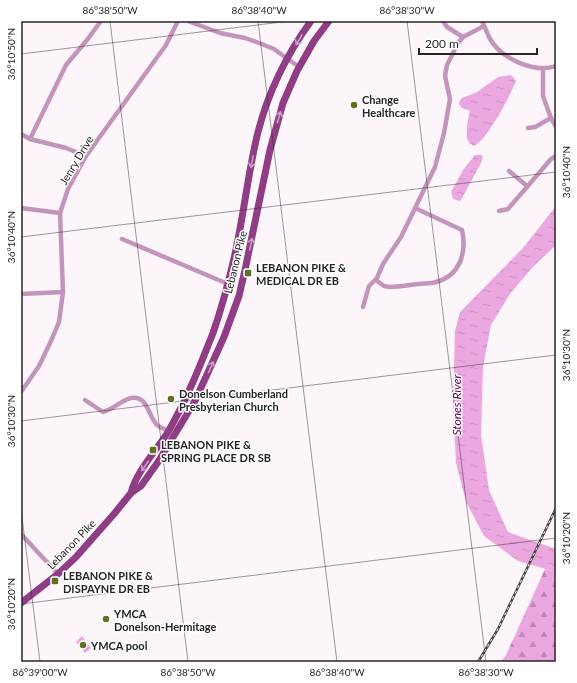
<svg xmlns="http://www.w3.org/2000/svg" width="577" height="683" font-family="Lato,sans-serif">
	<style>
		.forest { fill: url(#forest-firs) }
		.water { fill: url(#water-ripples) }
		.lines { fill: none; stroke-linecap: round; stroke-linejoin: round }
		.street { stroke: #c395ba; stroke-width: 4.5 }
		.primary { stroke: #8f3e85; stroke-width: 7 }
		.rail-casing { stroke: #474346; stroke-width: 2.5 }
		.rail { stroke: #fff; stroke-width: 1; stroke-dasharray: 3; stroke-linecap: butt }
		.oneway { stroke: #c79ec2 }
		.ticks { fill: none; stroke: #272426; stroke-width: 1; stroke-opacity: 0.45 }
		.poi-dot { fill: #5e7322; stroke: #fff; stroke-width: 1.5 }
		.labels { text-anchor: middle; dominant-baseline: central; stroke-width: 3; stroke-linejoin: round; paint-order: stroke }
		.poi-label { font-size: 11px; font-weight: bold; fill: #272426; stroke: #fff; text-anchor: start }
		.street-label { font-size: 11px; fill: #272426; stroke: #fff }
		.water-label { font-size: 12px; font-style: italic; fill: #55044e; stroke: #fff }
		.neatline { fill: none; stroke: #272426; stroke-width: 1.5 }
		.ticks-label { font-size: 10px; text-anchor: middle; fill: #272426 }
	</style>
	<defs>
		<pattern id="forest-firs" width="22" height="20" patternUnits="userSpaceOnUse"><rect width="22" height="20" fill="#eaa7df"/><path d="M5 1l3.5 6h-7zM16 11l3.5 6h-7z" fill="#be88b5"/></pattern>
		<pattern id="water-ripples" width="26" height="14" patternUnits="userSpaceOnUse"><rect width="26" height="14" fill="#eba8e0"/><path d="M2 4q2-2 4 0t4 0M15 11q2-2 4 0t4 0" fill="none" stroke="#ca90c0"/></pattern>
	</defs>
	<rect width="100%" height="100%" fill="#fcf6fb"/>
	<!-- forest -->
	<polygon class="forest" points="545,569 556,572 556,662 500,662 505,657"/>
	<!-- water -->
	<g class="water">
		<path d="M510,75L513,77L516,81C511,94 486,143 473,146C472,145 469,143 468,141C465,136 468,117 470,111L462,108L459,104L460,100L462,98L477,92L498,77Z"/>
		<polygon points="475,155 482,155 483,157 481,163 461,200 459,201 453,199 451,192 463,170"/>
		<polygon points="556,206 556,245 532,268 510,294 491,325 483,367 481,435 489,490 508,532 556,549 556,572 518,561 484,536 466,502 456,463 453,402 455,331 460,312 523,248"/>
		<polygon points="82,636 91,648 85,653 76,642"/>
	</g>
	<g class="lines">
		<!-- street -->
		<g class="street">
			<polyline points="188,21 220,33 245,38 259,43 274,49 299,67"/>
			<polyline points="443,21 447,27 463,37"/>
			<path d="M482,21C485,27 487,33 490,39C501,58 534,74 556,66"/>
			<polyline points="543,68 543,96 551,118 556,127"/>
			<polyline points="528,128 535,127 551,118"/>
			<polyline points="21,134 30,139 66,148 86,156"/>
			<polyline points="30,139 66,65 87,40 101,21"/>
			<polyline points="509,171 527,186"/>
			<polyline points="21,208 60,213"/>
			<polyline points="499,211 508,209 551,159 556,156"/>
			<polyline points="122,239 228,284"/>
			<path d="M376,280L384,286L390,287C400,287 408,285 418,284C424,283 430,284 436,282C460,276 467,252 462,230L415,208"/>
			<polyline points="21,294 63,292"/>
			<polyline points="363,307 369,286 377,278 383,264 401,237 435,167 444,133 450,99 445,76 447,65 458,43 463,37 484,26"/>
			<polyline points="21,392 39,366 51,341 59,322 63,292 60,213 68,189 86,156 166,45 178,21"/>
			<path d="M85,400L103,412C114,409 122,400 131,398C148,395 148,416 157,425C160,428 165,429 168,431"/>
			<polyline points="21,534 58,574"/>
		</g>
		<!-- primary -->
		<g class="primary">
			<path d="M131,493C136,472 156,451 168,432C186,401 200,366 213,333C222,307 229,281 235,254C244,214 248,172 258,132C268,93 287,54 311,21"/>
			<polyline points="21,603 58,574 76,557 114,514 131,493 141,486 158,462 195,401 224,337 239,296 245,270 270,150 283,103 297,71 314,41 329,21"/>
		</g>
		<!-- rail casing -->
		<g class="rail-casing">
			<polyline id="rail" points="478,662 498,629 556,508"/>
		</g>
		<!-- rail -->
		<use href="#rail" class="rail"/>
	</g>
	<!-- one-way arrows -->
	<defs><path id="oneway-shaft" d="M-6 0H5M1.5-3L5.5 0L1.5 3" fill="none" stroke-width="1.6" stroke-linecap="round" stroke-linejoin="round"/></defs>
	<g class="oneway">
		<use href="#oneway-shaft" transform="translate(299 40) rotate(120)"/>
		<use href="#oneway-shaft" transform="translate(279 117) rotate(-74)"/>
		<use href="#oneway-shaft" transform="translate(252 162) rotate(100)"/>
		<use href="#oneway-shaft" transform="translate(251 244) rotate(-78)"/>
		<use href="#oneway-shaft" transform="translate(211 367) rotate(-66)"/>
		<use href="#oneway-shaft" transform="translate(145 466) rotate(125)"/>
	</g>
	<!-- ticks -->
	<path class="ticks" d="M110,21L188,662M258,21L337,662M407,21L486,662M556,21V23M21,54L290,21M21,237L556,172M21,421L556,355M21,509L40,662M21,604L556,538"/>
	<!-- markers -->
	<g class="poi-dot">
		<circle cx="354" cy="105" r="4"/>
		<rect x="244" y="269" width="8" height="8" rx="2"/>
		<circle cx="171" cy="399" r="4"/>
		<rect x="149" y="446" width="8" height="8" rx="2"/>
		<rect x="51" y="577" width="8" height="8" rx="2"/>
		<circle cx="106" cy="619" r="4"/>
		<circle cx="83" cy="645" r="4"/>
	</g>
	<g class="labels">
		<!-- poi labels -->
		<g class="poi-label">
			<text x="362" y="99">Change<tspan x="362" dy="13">Healthcare</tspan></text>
			<text x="256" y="267">LEBANON PIKE &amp;<tspan x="256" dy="13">MEDICAL DR EB</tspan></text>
			<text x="179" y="393">Donelson Cumberland<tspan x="179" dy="13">Presbyterian Church</tspan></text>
			<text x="161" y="444">LEBANON PIKE &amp;<tspan x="161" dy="13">SPRING PLACE DR SB</tspan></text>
			<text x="63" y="575">LEBANON PIKE &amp;<tspan x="63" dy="13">DISPAYNE DR EB</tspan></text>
			<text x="114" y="613">YMCA<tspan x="114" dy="13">Donelson-Hermitage</tspan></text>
			<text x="91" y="645">YMCA pool</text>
		</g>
		<!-- street labels -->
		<g class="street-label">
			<text transform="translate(76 160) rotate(-59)">Jenry Drive</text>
			<text transform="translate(235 262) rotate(-76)">Lebanon Pike</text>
			<text transform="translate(71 544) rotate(-46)">Lebanon Pike</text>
		</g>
		<!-- water labels -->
		<g class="water-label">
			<text transform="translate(456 405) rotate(-90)">Stones River</text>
		</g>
	</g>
	<!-- border -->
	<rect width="577" height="683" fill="none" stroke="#ffffff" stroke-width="44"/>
	<!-- scale -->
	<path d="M419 48v6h118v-6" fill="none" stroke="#272426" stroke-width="2"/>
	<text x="425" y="48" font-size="12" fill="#272426" stroke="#ffffff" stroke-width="3" paint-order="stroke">200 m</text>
	<rect x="22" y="22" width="533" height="639" class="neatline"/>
	<g class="ticks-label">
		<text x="110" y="14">86°38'50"W</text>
		<text x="259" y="14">86°38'40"W</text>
		<text x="407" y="14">86°38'30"W</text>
		<text transform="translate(11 54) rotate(-90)" y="4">36°10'50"N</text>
		<text transform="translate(566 172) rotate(-90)" y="4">36°10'40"N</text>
		<text transform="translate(11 237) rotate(-90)" y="4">36°10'40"N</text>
		<text transform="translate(566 355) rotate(-90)" y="4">36°10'30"N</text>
		<text transform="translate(11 421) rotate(-90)" y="4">36°10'30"N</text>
		<text transform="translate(566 538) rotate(-90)" y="4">36°10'20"N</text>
		<text transform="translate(11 604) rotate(-90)" y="4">36°10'20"N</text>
		<text x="40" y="676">86°39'00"W</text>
		<text x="188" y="676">86°38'50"W</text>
		<text x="337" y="676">86°38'40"W</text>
		<text x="486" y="676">86°38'30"W</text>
	</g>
</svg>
